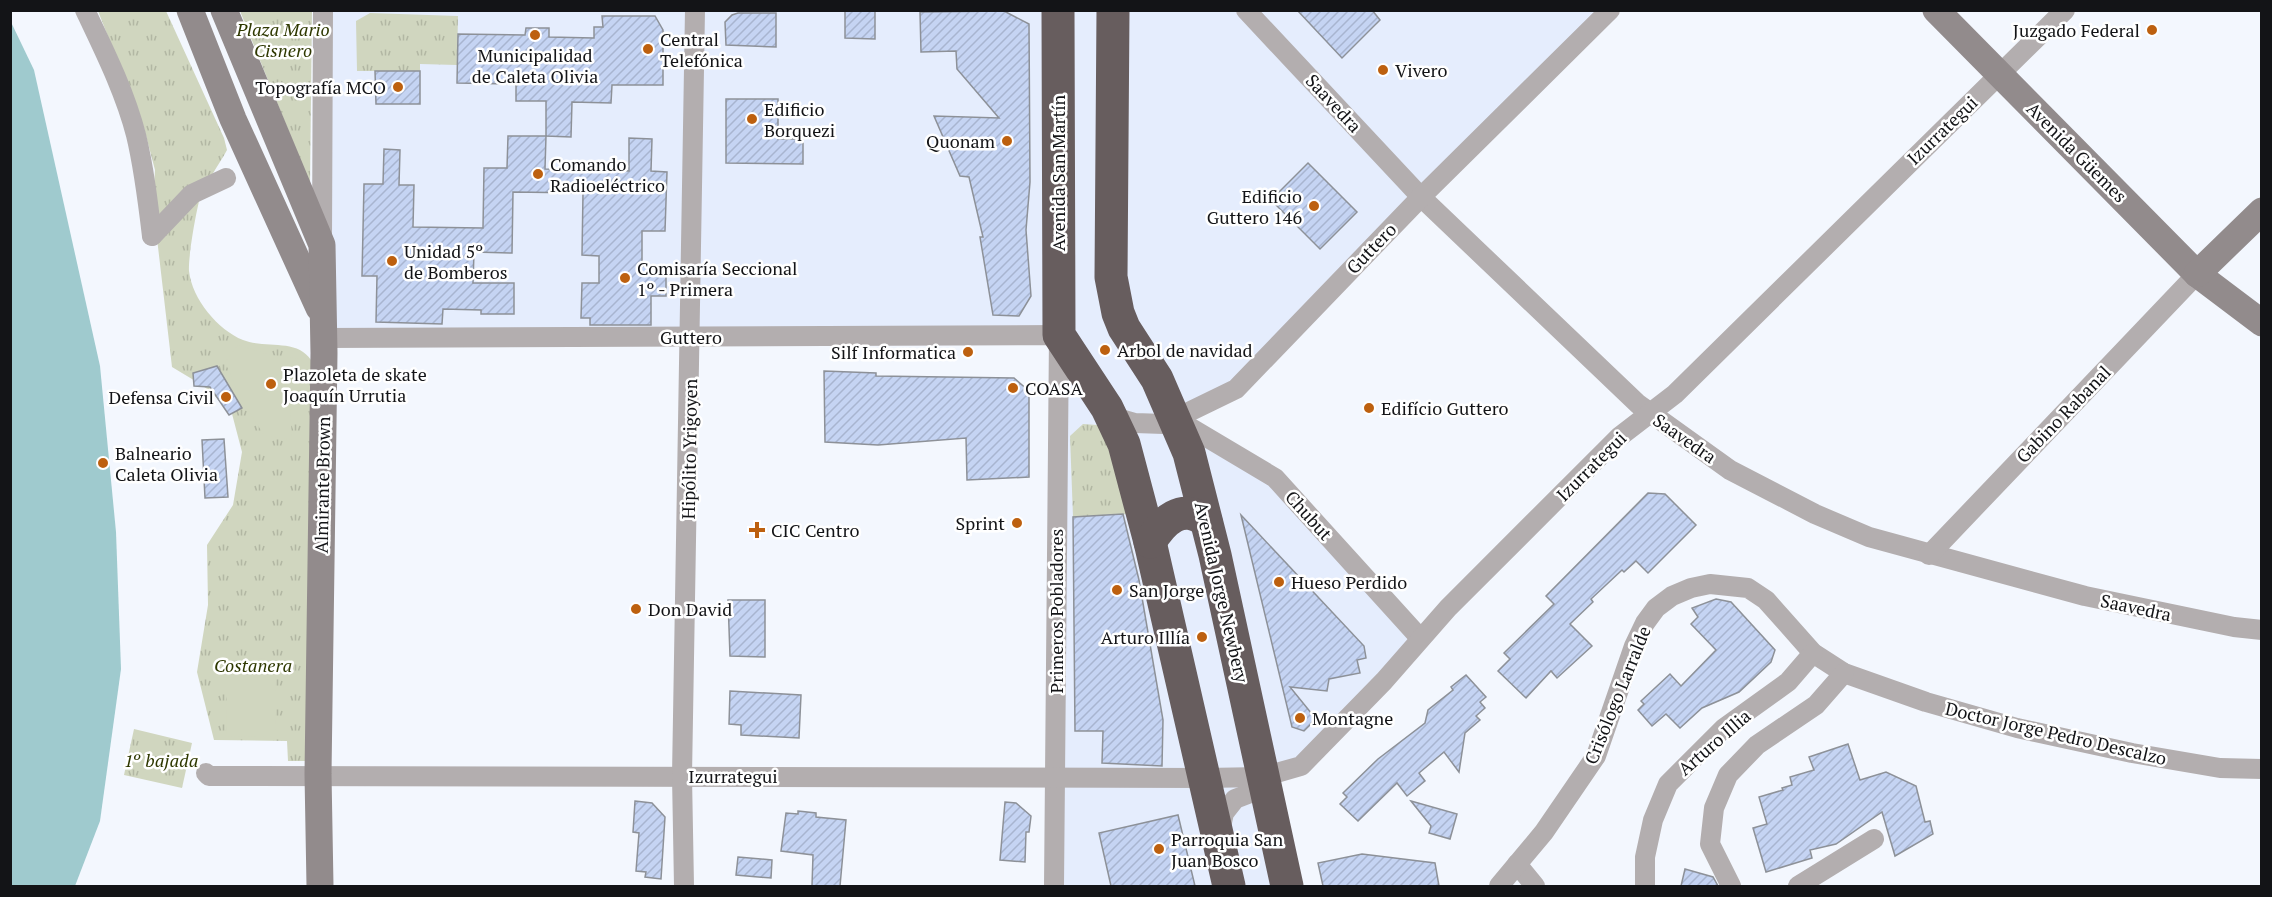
<svg xmlns="http://www.w3.org/2000/svg" width="2272" height="897" font-family="'PT Serif',serif">
	<style>
		.built { fill: #e5edfd }
		.park { fill: url(#park-tufts) }
		.garden { fill: #d0d6bf }
		.water { fill: #9fcace }
		.building { fill: url(#building-hatch); stroke: #8d9198; stroke-width: 1.5 }
		.lines { fill: none; stroke-linecap: round; stroke-linejoin: round }
		.street { stroke: #b3aeaf; stroke-width: 20 }
		.secondary { stroke: #928b8c; stroke-width: 27 }
		.highway { stroke: #675d5e; stroke-width: 33 }
		.poi-dot { fill: #bd600f; stroke: #fff; stroke-width: 2 }
		.labels { text-anchor: middle; dominant-baseline: central; stroke-width: 5; stroke-linejoin: round; paint-order: stroke }
		.park-label { font-size: 18px; font-style: italic; fill: #2e3800; stroke: #fff }
		.poi-label { font-size: 18px; fill: #131417; stroke: #fff; text-anchor: start }
		.street-label { font-size: 18px; fill: #131417; stroke: #fff }
	</style>
	<defs>
		<pattern id="park-tufts" width="24" height="20" patternUnits="userSpaceOnUse" patternTransform="scale(1.5)"><rect width="24" height="20" fill="#d0d6bf"/><path d="M3 7l-1-3M5 7V3M7 7l1-3M15 17l-1-3M17 17v-4M19 17l1-3" fill="none" stroke="#b2b7a3"/></pattern>
		<pattern id="building-hatch" width="6" height="6" patternUnits="userSpaceOnUse" patternTransform="scale(1.5)"><rect width="6" height="6" fill="#c5d4f3"/><path d="M-1 1l2-2M0 6l6-6M5 7l2-2" fill="none" stroke="#a8b5d0"/></pattern>
	</defs>
	<rect width="100%" height="100%" fill="#f3f7fe"/>
	<!-- built -->
	<polygon class="built" points="323,11 1610,11 1236,389 1176,419 1275,478 1420,638 1319,749 1262,777 1287,886 1054,886 1059,335 324,338"/>
	<!-- park -->
	<g class="park">
		<path d="M98,11H166L224,138L227,150C219,165 206,182 200,198C196,211 188,258 189,271C192,299 218,330 243,340C266,349 297,338 311,360L307,761H288L287,741L214,740L197,672L208,605L207,545L233,505L242,452L231,410L202,385L172,367L153,204L155,170L144,128Z"/>
		<polygon points="240,11 312,11 310,184"/>
		<polygon points="370,13 458,16 457,65 420,64 420,71 357,71 356,21"/>
		<polygon points="1083,424 1097,425 1105,429 1129,514 1073,517 1070,436"/>
		<polygon points="134,729 192,743 182,788 124,775"/>
	</g>
	<!-- garden -->
	<g class="garden">
		<polygon points="238,345 270,355 301,359 308,368 307,403 290,402 292,440 264,435 241,399 225,362"/>
		<polygon points="227,658 276,659 275,737 226,736"/>
	</g>
	<!-- water -->
	<polygon class="water" points="10,20 34,70 100,366 116,532 121,669 100,821 75,886 11,886"/>
	<!-- building -->
	<g class="building">
		<polygon points="1297,10 1372,10 1380,20 1342,58"/>
		<polygon points="845,11 875,11 875,39 845,38"/>
		<polygon points="1004,11 1029,24 1030,182 1026,230 1031,296 1019,316 993,315 980,237 983,237 969,177 960,176 934,116 999,118 957,69 956,51 921,52 920,12"/>
		<polygon points="738,13 776,13 776,47 726,45 725,22 732,15"/>
		<polygon points="602,16 655,16 663,30 663,85 612,85 611,103 572,102 571,137 546,136 546,101 516,101 516,84 457,83 458,34 525,35 526,28 549,28 549,37 594,38 594,27 603,27"/>
		<polygon points="375,71 420,71 420,104 376,104"/>
		<polygon points="726,99 778,99 778,139 803,139 803,164 726,163"/>
		<polygon points="508,136 546,136 545,169 583,170 629,171 629,138 652,139 651,171 667,172 665,231 642,231 642,266 666,266 666,296 651,296 651,325 590,325 590,318 581,318 582,283 599,283 599,256 582,255 583,193 513,192 512,253 474,252 473,283 514,283 514,314 481,314 481,310 443,309 442,324 376,322 377,276 362,276 364,184 383,184 384,149 400,150 399,185 414,185 413,227 483,228 484,168 507,168"/>
		<polygon points="1308,163 1357,212 1320,249 1271,200"/>
		<polygon points="217,366 242,408 229,415 210,387 194,386 193,373"/>
		<polygon points="824,371 876,373 876,376 1014,378 1029,391 1029,477 967,480 966,438 878,445 825,442"/>
		<polygon points="224,439 228,497 205,498 202,440"/>
		<polygon points="1648,493 1665,494 1696,525 1648,573 1636,561 1624,572 1622,570 1591,599 1593,602 1570,624 1592,646 1557,678 1551,671 1526,698 1498,671 1510,659 1504,653 1554,604 1546,596"/>
		<polygon points="1123,514 1139,580 1163,720 1162,766 1102,763 1103,731 1075,731 1073,517"/>
		<polygon points="1241,515 1364,646 1366,658 1357,660 1360,673 1329,679 1327,691 1290,687 1316,719 1304,731 1292,727"/>
		<polygon points="1716,599 1731,602 1775,650 1771,662 1739,692 1702,708 1680,728 1666,714 1652,726 1638,710 1644,704 1641,701 1670,674 1681,686 1716,650 1691,624 1698,617 1692,608"/>
		<polygon points="728,600 765,600 765,657 730,656"/>
		<polygon points="1466,675 1486,697 1480,702 1485,708 1476,716 1480,720 1465,733 1459,772 1444,752 1419,773 1425,781 1407,796 1397,783 1358,821 1340,804 1347,797 1343,793 1378,759 1425,723 1428,710 1453,690 1451,687"/>
		<polygon points="730,691 801,695 799,738 741,735 741,725 729,724"/>
		<polygon points="1848,744 1860,780 1886,772 1916,786 1925,822 1930,821 1933,834 1895,856 1882,812 1836,844 1810,850 1812,858 1766,872 1753,828 1767,824 1759,797 1783,790 1782,788 1792,785 1790,777 1814,770 1809,757"/>
		<polygon points="635,801 652,803 665,817 661,879 645,877 646,872 636,871 639,833 633,832"/>
		<polygon points="1411,801 1457,814 1450,839 1429,833 1431,826"/>
		<polygon points="1005,802 1016,803 1031,816 1029,832 1026,832 1025,862 1000,860"/>
		<polygon points="798,811 816,813 816,817 846,820 840,886 812,886 813,855 781,851 786,813 798,814"/>
		<polygon points="1178,815 1195,886 1111,886 1099,833"/>
		<polygon points="1362,854 1435,863 1439,886 1323,886 1318,863"/>
		<polygon points="738,857 772,860 771,878 736,875"/>
		<polygon points="1685,869 1713,877 1718,886 1681,886"/>
	</g>
	<g class="lines">
		<!-- street -->
		<g class="street">
			<path d="M85,10C104,50 125,92 136,135C144,168 148,202 152,236"/>
			<polyline points="1246,10 1421,197 1638,404 1730,470 1815,514 1869,537 2085,596 2234,627 2262,630"/>
			<polyline points="152,236 192,194 226,178"/>
			<polyline points="322,237 323,10"/>
			<polyline points="324,338 1059,335 1054,886"/>
			<polyline points="1109,410 1121,419 1135,423 1164,424 1236,389 1421,197 1610,10"/>
			<polyline points="1176,419 1275,478 1420,638"/>
			<polyline points="1929,555 2197,274"/>
			<polyline points="206,773 209,776 1205,778 1262,777 1301,766 1384,681 1448,608 1619,437 1675,394 2065,10"/>
			<polyline points="1220,831 1224,813 1235,799 1248,794 1262,777"/>
			<polyline points="1517,864 1535,886"/>
			<polyline points="684,886 682,776 695,10"/>
			<polyline points="1499,886 1544,832 1596,756 1634,646 1645,623 1656,608 1672,596 1691,588 1710,584 1748,588 1766,600 1813,653 1844,673 1926,702 2017,728 2132,753 2220,768 2262,769"/>
			<polyline points="1645,886 1645,857 1653,820 1668,784 1724,728 1788,682 1813,653"/>
			<polyline points="1731,886 1710,844 1714,808 1728,775 1757,745 1816,705 1844,673"/>
			<polyline points="1798,886 1874,839"/>
		</g>
		<!-- secondary -->
		<g class="secondary">
			<polyline points="190,10 233,119 319,308"/>
			<polyline points="224,10 322,245 324,353 318,774 320,886"/>
			<polyline points="1936,10 2197,274 2262,323"/>
			<polyline points="2197,274 2262,211"/>
		</g>
		<!-- highway -->
		<g class="highway">
			<polyline points="1058,10 1059,335 1107,408 1124,444 1150,542 1229,886"/>
			<polyline points="1113,10 1111,277 1118,313 1124,328 1157,379 1189,453 1215,555 1287,886"/>
			<path d="M1150,542C1163,521 1182,502 1206,521"/>
		</g>
	</g>
	<!-- markers -->
	<g class="poi-dot">
		<circle cx="2152" cy="30" r="6"/>
		<circle cx="535" cy="35" r="6"/>
		<circle cx="648" cy="49" r="6"/>
		<circle cx="1383" cy="70" r="6"/>
		<circle cx="398" cy="87" r="6"/>
		<circle cx="752" cy="119" r="6"/>
		<circle cx="1007" cy="141" r="6"/>
		<circle cx="538" cy="174" r="6"/>
		<circle cx="1314" cy="206" r="6"/>
		<circle cx="392" cy="261" r="6"/>
		<circle cx="625" cy="278" r="6"/>
		<circle cx="1105" cy="350" r="6"/>
		<circle cx="968" cy="352" r="6"/>
		<circle cx="271" cy="384" r="6"/>
		<circle cx="1013" cy="388" r="6"/>
		<circle cx="226" cy="397" r="6"/>
		<circle cx="1369" cy="408" r="6"/>
		<circle cx="103" cy="463" r="6"/>
		<circle cx="1017" cy="523" r="6"/>
		<path d="M754 521h6v6h6v6h-6v6h-6v-6h-6v-6h6z"/>
		<circle cx="1279" cy="582" r="6"/>
		<circle cx="1117" cy="590" r="6"/>
		<circle cx="636" cy="609" r="6"/>
		<circle cx="1202" cy="637" r="6"/>
		<circle cx="1300" cy="718" r="6"/>
		<circle cx="1159" cy="849" r="6"/>
	</g>
	<g class="labels">
		<!-- park labels -->
		<g class="park-label">
			<text x="283" y="29">Plaza Mario<tspan x="283" dy="21">Cisnero</tspan></text>
			<text x="253" y="665">Costanera</text>
			<text x="161" y="760">1º bajada</text>
		</g>
		<!-- poi labels -->
		<g class="poi-label">
			<text x="2140" y="30" text-anchor="end">Juzgado Federal</text>
			<text x="660" y="39">Central<tspan x="660" dy="21">Telefónica</tspan></text>
			<text x="535" y="55" text-anchor="middle">Municipalidad<tspan x="535" dy="21">de Caleta Olivia</tspan></text>
			<text x="1395" y="70">Vivero</text>
			<text x="386" y="87" text-anchor="end">Topografía MCO</text>
			<text x="764" y="109">Edificio<tspan x="764" dy="21">Borquezi</tspan></text>
			<text x="995" y="141" text-anchor="end">Quonam</text>
			<text x="550" y="164">Comando<tspan x="550" dy="21">Radioeléctrico</tspan></text>
			<text x="1302" y="196" text-anchor="end">Edificio<tspan x="1302" dy="21">Guttero 146</tspan></text>
			<text x="404" y="251">Unidad 5º<tspan x="404" dy="21">de Bomberos</tspan></text>
			<text x="637" y="268">Comisaría Seccional<tspan x="637" dy="21">1º - Primera</tspan></text>
			<text x="1117" y="350">Arbol de navidad</text>
			<text x="956" y="352" text-anchor="end">Silf Informatica</text>
			<text x="283" y="374">Plazoleta de skate<tspan x="283" dy="21">Joaquín Urrutia</tspan></text>
			<text x="1025" y="388">COASA</text>
			<text x="214" y="397" text-anchor="end">Defensa Civil</text>
			<text x="1381" y="408">Edifício Guttero</text>
			<text x="115" y="453">Balneario<tspan x="115" dy="21">Caleta Olivia</tspan></text>
			<text x="1005" y="523" text-anchor="end">Sprint</text>
			<text x="771" y="530">CIC Centro</text>
			<text x="1291" y="582">Hueso Perdido</text>
			<text x="1129" y="590">San Jorge</text>
			<text x="648" y="609">Don David</text>
			<text x="1190" y="637" text-anchor="end">Arturo Illía</text>
			<text x="1312" y="718">Montagne</text>
			<text x="1171" y="839">Parroquia San<tspan x="1171" dy="21">Juan Bosco</tspan></text>
		</g>
		<!-- street labels -->
		<g class="street-label">
			<text transform="translate(1334 103) rotate(47)">Saavedra</text>
			<text transform="translate(1942 130) rotate(-44)">Izurrategui</text>
			<text transform="translate(2077 152) rotate(45)">Avenida Güemes</text>
			<text transform="translate(1058 173) rotate(-90)">Avenida San Martín</text>
			<text transform="translate(1371 248) rotate(-46)">Guttero</text>
			<text x="691" y="337">Guttero</text>
			<text transform="translate(2063 414) rotate(-46)">Gabino Rabanal</text>
			<text transform="translate(1685 438) rotate(35)">Saavedra</text>
			<text transform="translate(689 449) rotate(-89)">Hipólito Yrigoyen</text>
			<text transform="translate(1591 466) rotate(-45)">Izurrategui</text>
			<text transform="translate(322 485) rotate(-89)">Almirante Brown</text>
			<text transform="translate(1309 515) rotate(48)">Chubut</text>
			<text transform="translate(1222 592) rotate(77)">Avenida Jorge Newbery</text>
			<text transform="translate(2136 607) rotate(12)">Saavedra</text>
			<text transform="translate(1056 611) rotate(-90)">Primeros Pobladores</text>
			<text transform="translate(1617 695) rotate(-68)">Crisólogo Larralde</text>
			<text transform="translate(2056 733) rotate(13)">Doctor Jorge Pedro Descalzo</text>
			<text transform="translate(1714 742) rotate(-41)">Arturo Illia</text>
			<text x="733" y="776">Izurrategui</text>
		</g>
	</g>
	<!-- border -->
	<rect width="2272" height="897" fill="none" stroke="#131417" stroke-width="24"/>
</svg>
